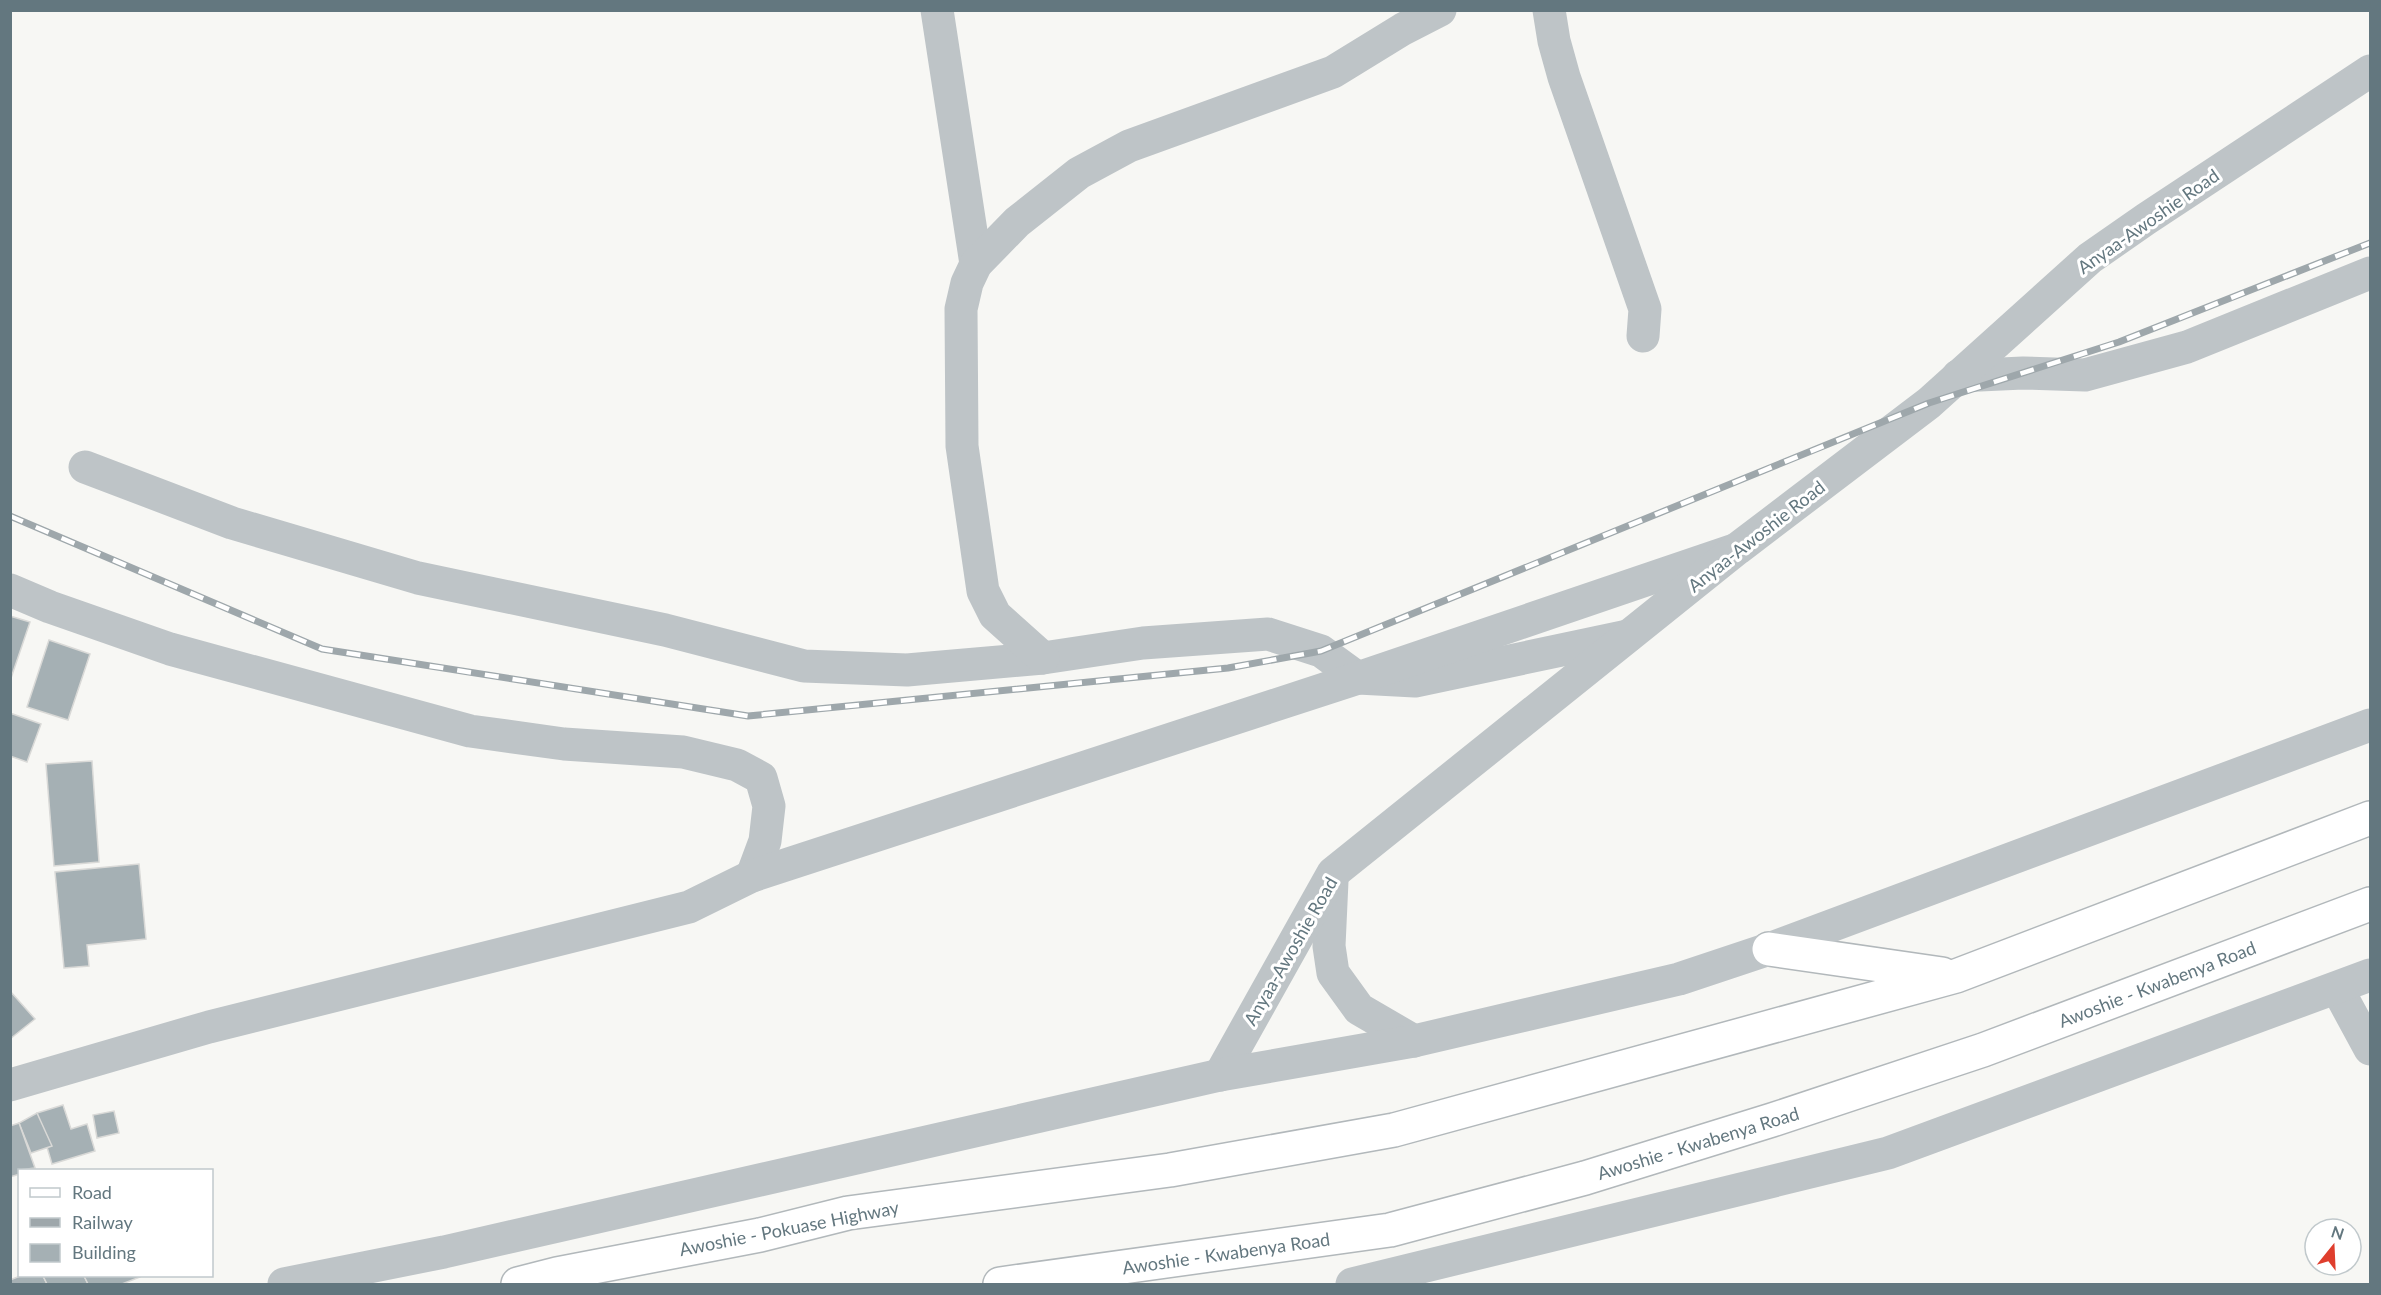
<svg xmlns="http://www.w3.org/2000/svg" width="2381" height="1295" font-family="Lato,sans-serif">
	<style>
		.building { fill: #a5b0b4; stroke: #d9d9d7; stroke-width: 1.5 }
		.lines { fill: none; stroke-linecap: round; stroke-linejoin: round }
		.primary-casing { stroke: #b2b8bb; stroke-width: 36 }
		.minor { stroke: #bec4c7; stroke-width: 33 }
		.tertiary { stroke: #bec4c7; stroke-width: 33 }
		.primary { stroke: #fff; stroke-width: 33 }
		.rail-casing { stroke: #9ea7ab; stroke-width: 7 }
		.rail { stroke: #fff; stroke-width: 4.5; stroke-dasharray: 14; stroke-linecap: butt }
		.labels { text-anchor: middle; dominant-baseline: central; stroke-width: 6; stroke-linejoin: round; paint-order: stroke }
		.street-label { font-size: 18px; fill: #63777f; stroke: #fff }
	</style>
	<rect width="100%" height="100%" fill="#f7f7f4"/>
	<!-- building -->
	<g class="building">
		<polygon points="10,616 30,622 10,681"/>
		<polygon points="49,640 90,654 68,720 27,707"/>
		<polygon points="10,713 41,724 27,762 10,756"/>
		<polygon points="92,761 99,862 54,866 46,764"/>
		<polygon points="139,864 146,939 87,945 89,966 64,968 55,872"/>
		<polygon points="10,991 35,1019 10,1039"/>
		<polygon points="63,1105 71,1129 87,1124 95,1151 52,1164 37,1113"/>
		<polygon points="114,1111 119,1133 97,1138 93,1115"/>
		<polygon points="37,1113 52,1146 31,1153 19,1123"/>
		<polygon points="19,1123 35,1168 20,1170 20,1174 10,1177 10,1126"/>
		<polygon points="20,1276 43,1276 47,1284 10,1284 10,1280"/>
		<polygon points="43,1276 84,1276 88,1284 47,1284"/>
		<polygon points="84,1276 139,1276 140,1277 122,1284 88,1284"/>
	</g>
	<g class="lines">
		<!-- primary casing -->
		<g class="primary-casing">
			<g id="primary">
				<polyline points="1769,949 1942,974"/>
				<polyline points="518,1284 557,1274 760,1235 848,1213 1170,1170 1394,1130 1956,976 2370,818"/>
				<polyline points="1000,1284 1390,1230 1585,1178 1772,1120 1983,1050 2370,904"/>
			</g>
		</g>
		<!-- minor -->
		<g class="minor">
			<polyline points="937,10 976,264"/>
			<polyline points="1549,10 1554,41 1564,77 1645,309 1643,336"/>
			<polyline points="1958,376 2023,373 2085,375 2187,347 2370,273"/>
			<polyline points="85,467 232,523 418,578 665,630 804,666 907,670 1043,658 1143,643 1268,634 1321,651 1358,678 1415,681 1628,636"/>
			<polyline points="10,590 50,607 170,649 470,731 564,744 683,752 737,765 761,778 769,806 765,841 752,876"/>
			<polyline points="1043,658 995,615 983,591 962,446 961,309 967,283 976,264 1017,222 1079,173 1129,146 1333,72 1403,29 1440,10"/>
			<polyline points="2337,988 2370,1049"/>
			<polyline points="10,1085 209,1027 689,907 752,876 1358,678 1734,550"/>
		</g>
		<!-- tertiary -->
		<g class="tertiary">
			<polyline points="1332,881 1329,946 1333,973 1359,1009 1414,1041"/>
			<polyline points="1220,1075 1333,873 1737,549 1929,403 2090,258 2146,219 2370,71"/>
			<polyline points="284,1284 444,1252 1220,1075 1414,1041 1679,979 1769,949 2370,725"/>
			<polyline points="1352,1284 1888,1153 2370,975"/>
		</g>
		<!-- primary -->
		<use href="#primary" class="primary"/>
		<!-- rail casing -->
		<g class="rail-casing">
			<polyline id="rail" points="10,516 322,649 748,716 1228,668 1321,651 1929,403 2119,342 2370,243"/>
		</g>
		<!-- rail -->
		<use href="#rail" class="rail"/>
	</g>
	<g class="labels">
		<!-- street labels -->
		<g class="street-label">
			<text transform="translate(2148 221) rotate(-35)">Anyaa-Awoshie Road</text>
			<text transform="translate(1756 536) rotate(-38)">Anyaa-Awoshie Road</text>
			<text transform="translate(1290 951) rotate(-60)">Anyaa-Awoshie Road</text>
			<text transform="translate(2157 984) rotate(-21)">Awoshie - Kwabenya Road</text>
			<text transform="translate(1698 1143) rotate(-17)">Awoshie - Kwabenya Road</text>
			<text transform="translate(789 1228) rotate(-11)">Awoshie - Pokuase Highway</text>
			<text transform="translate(1226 1253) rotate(-8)">Awoshie - Kwabenya Road</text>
		</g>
	</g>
	<!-- border -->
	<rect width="2381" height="1295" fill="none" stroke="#63777f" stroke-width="24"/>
	<!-- legend -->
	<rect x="18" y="1169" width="195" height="108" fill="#ffffff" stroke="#c1c9cc" stroke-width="1.5"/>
	<rect x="30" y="1188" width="30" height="9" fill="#ffffff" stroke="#c1c9cc" stroke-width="1.5"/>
	<text x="72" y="1199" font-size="18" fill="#63777f">Road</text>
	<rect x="30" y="1218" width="30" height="9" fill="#9ea7ab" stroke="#c1c9cc" stroke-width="1.5"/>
	<text x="72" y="1229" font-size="18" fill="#63777f">Railway</text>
	<rect x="30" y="1244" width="30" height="18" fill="#a5b0b4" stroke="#c1c9cc" stroke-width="1.5"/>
	<text x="72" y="1259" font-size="18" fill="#63777f">Building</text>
	<!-- north arrow -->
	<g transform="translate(2333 1247) rotate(18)"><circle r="28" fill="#ffffff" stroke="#c1c9cc" stroke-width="1.5"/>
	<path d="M0-4.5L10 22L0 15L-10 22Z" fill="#df3e2d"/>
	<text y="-9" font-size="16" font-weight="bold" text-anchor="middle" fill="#63777f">N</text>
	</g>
</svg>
